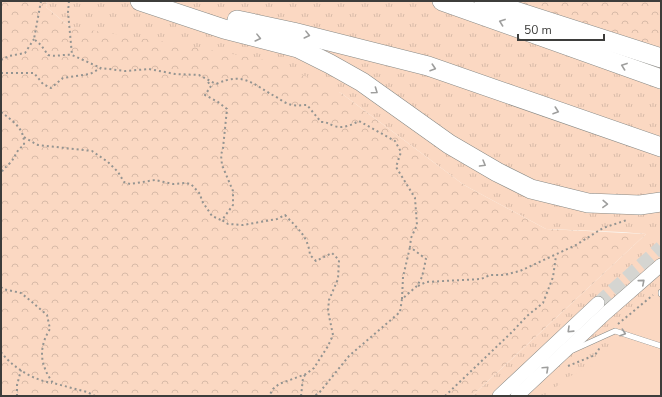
<svg xmlns="http://www.w3.org/2000/svg" width="662" height="397" font-family="'Nunito Sans',sans-serif">
	<style>
		.grass { fill: url(#grass-tufts) }
		.forest { fill: url(#forest-crowns) }
		.pitch { fill: #fbd8c2 }
		.lines { fill: none; stroke-linecap: round; stroke-linejoin: round }
		.tertiary-tunnel { stroke: #d5d5d1; stroke-width: 13; stroke-dasharray: 13 6; stroke-linecap: butt }
		.service-casing { stroke: #888985; stroke-width: 6 }
		.tertiary-casing { stroke: #888985; stroke-width: 14 }
		.motorway-casing { stroke: #888985; stroke-width: 20 }
		.path { stroke: #949491; stroke-width: 2; stroke-dasharray: 2 3; stroke-linecap: butt }
		.service { stroke: #fff; stroke-width: 5 }
		.tertiary { stroke: #fff; stroke-width: 13 }
		.motorway { stroke: #fff; stroke-width: 19 }
		.oneway { stroke: #9e9e9d }
	</style>
	<defs>
		<pattern id="grass-tufts" width="24" height="20" patternUnits="userSpaceOnUse"><rect width="24" height="20" fill="#fbd8c2"/><path d="M3 7l-1-3M5 7V3M7 7l1-3M15 17l-1-3M17 17v-4M19 17l1-3" fill="none" stroke="#d8baa8"/></pattern>
		<pattern id="forest-crowns" width="20" height="18" patternUnits="userSpaceOnUse"><rect width="20" height="18" fill="#fbd8c2"/><path d="M2 6a3 3 0 1 1 6 0M12 15a3 3 0 1 1 6 0" fill="none" stroke="#d8baa8"/></pattern>
	</defs>
	<rect width="100%" height="100%" fill="#fbfbf7"/>
	<!-- grass -->
	<polygon class="grass" points="47,1 505,1 661,48 661,396 472,396 646,234 621,232 546,229 464,185 341,93 70,27 46,7"/>
	<!-- forest -->
	<g class="forest">
		<polygon points="1,1 47,1 46,7 70,27 173,43 275,62 341,93 464,185 546,229 646,234 472,396 1,396"/>
		<polygon points="505,1 661,1 661,49"/>
	</g>
	<!-- pitch -->
	<polygon class="pitch" points="661,293 661,396 545,396 568,377 595,365 604,357 615,331"/>
	<g class="lines">
		<!-- tertiary-tunnel -->
		<polyline class="tertiary-tunnel" points="598,303 661,247"/>
		<!-- service casing -->
		<g class="service-casing">
			<g id="service">
				<polyline points="661,292 661,294"/>
				<polyline points="573,350 615,331 661,346"/>
			</g>
		</g>
		<!-- tertiary casing -->
		<g class="tertiary-casing">
			<g id="tertiary">
				<polyline points="499,396 598,303"/>
				<polyline points="517,396 606,313 661,265"/>
			</g>
		</g>
		<!-- motorway casing -->
		<g class="motorway-casing">
			<g id="motorway">
				<polyline points="140,1 224,29 298,48 330,64 362,82 449,144 497,172 531,189 588,203 640,205 661,202"/>
				<polyline points="442,1 661,79"/>
				<polyline points="484,1 661,58"/>
				<polyline points="237,20 293,32 428,66 661,147"/>
			</g>
		</g>
		<!-- path -->
		<g class="path">
			<path d="M41,1L34,39L41,45L48,55C57,57 63,54 72,55"/>
			<polyline points="69,1 68,12 72,55 101,68"/>
			<polyline points="1,60 9,56 25,53 34,39"/>
			<path d="M1,73H34L43,84L51,88L63,78L90,74L101,68L125,71L149,69L175,74L199,75L216,84C245,71 253,85 278,98C282,101 287,104 292,105C297,106 302,105 307,105L321,122C327,122 329,124 334,126C343,129 351,125 359,121L395,141L401,152L396,167L415,198L417,225L411,238L410,247L426,259L422,277L417,286L402,299L400,312L349,356L319,393L314,396"/>
			<path d="M208,82L211,86L205,95L218,102L227,109L223,148L221,155L222,165L233,191V205L222,220L228,224L243,225L277,219L285,215C298,229 308,236 310,255L316,261L332,253L339,260L338,279L329,300L328,311L333,335L328,346L314,368L306,374L279,384L273,389L269,396"/>
			<path d="M1,112C13,121 25,129 24,145C15,151 16,157 10,163C6,167 4,168 1,173"/>
			<polyline points="24,137 34,143 38,145 92,151 108,162 118,172 124,182 130,184 155,180 173,184 185,183 191,184 200,194 202,201 212,216 221,220"/>
			<polyline points="418,286 426,282 481,279 490,275 504,275 520,271 576,245 603,228 627,220"/>
			<path d="M1,287L3,289L21,293L32,302L47,315L50,329C38,348 40,365 53,383L87,392L95,396"/>
			<polyline points="402,299 403,277 410,247"/>
			<polyline points="618,324 653,295"/>
			<path d="M1,352C12,367 33,380 52,383"/>
			<polyline points="568,366 595,355 601,346"/>
			<polyline points="17,396 17,385 21,370"/>
			<polyline points="301,396 303,378 305,375"/>
			<polyline points="445,396 512,332 527,316 543,303 553,277 556,256"/>
		</g>
		<!-- service -->
		<use href="#service" class="service"/>
		<!-- tertiary -->
		<use href="#tertiary" class="tertiary"/>
		<!-- motorway -->
		<use href="#motorway" class="motorway"/>
	</g>
	<!-- one-way arrows -->
	<defs><path id="oneway-chevron" d="M-2-3.5L2.5 0L-2 3.5" fill="none" stroke-width="1.6" stroke-linecap="round" stroke-linejoin="round"/></defs>
	<g class="oneway">
		<use href="#oneway-chevron" transform="translate(502 22) rotate(-160)"/>
		<use href="#oneway-chevron" transform="translate(307 35) rotate(14)"/>
		<use href="#oneway-chevron" transform="translate(258 38) rotate(14)"/>
		<use href="#oneway-chevron" transform="translate(624 66) rotate(-160)"/>
		<use href="#oneway-chevron" transform="translate(433 68) rotate(18)"/>
		<use href="#oneway-chevron" transform="translate(375 91) rotate(35)"/>
		<use href="#oneway-chevron" transform="translate(556 111) rotate(19)"/>
		<use href="#oneway-chevron" transform="translate(483 164) rotate(30)"/>
		<use href="#oneway-chevron" transform="translate(605 204) rotate(2)"/>
		<use href="#oneway-chevron" transform="translate(642 282) rotate(-41)"/>
		<use href="#oneway-chevron" transform="translate(570 330) rotate(136)"/>
		<use href="#oneway-chevron" transform="translate(623 333) rotate(18)"/>
		<use href="#oneway-chevron" transform="translate(546 369) rotate(-43)"/>
	</g>
	<!-- border -->
	<rect width="662" height="397" fill="none" stroke="#3d3d3b" stroke-width="4"/>
	<!-- scale -->
	<path d="M518 34v6h86v-6" fill="none" stroke="#3d3d3b" stroke-width="2"/>
	<text x="524" y="34" font-size="12" fill="#3d3d3b" stroke="#ffffff" stroke-width="3" paint-order="stroke">50 m</text>
</svg>
